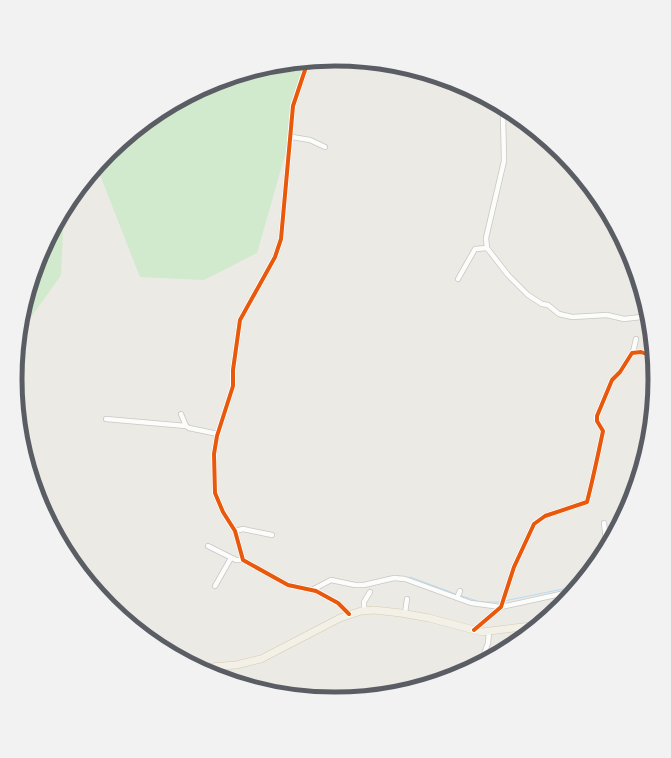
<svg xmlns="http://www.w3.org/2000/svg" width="671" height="758" font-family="Cabin,sans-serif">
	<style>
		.green { fill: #d1e9cd }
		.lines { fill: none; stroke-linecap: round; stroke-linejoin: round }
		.stream { stroke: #b6dcf7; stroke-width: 1 }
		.street-casing { stroke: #c7c7c6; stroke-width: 6 }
		.primary-casing { stroke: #d6cbaf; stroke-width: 8 }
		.street { stroke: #fcfcfb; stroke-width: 4.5 }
		.primary { stroke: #f2f0e7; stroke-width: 7 }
		.cycleway-casing { stroke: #fff; stroke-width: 6 }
		.cycleway { stroke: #e8590c; stroke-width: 4 }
		.rim { fill: none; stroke: #5a5e64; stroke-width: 5 }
	</style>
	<rect width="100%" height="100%" fill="#ebeae4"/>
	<!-- green -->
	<g class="green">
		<path d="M308,61L293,106L288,144L257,253L204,280L140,277L97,167C141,114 206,82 272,65C283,62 296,62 308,61Z"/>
		<polygon points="64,210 61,275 19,334 21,316 39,256"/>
	</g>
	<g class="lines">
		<!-- stream -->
		<g class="stream">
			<polyline points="410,577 456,594"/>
			<polyline points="459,595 480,602 501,602"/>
			<polyline points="504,601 578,586"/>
		</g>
		<!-- street casing -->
		<g class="street-casing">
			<g id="street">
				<polyline points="308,61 293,106 281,239 275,257 240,320 233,370 233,386 217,436 214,454 215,493 223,512 235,531 243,560 288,585 316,591 338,603 349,614"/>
				<polyline points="501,106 503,113 504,161 486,238 487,248 508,275 528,295 542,304 548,305 559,314 572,317 607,315 624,319 650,316"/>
				<polyline points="292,137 310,140 325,147"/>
				<polyline points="458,279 475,249 487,248"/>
				<polyline points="633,352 636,339"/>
				<polyline points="181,414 186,426 189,428 218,434"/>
				<polyline points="106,419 186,426"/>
				<polyline points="604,523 607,549"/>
				<polyline points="235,531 243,529 272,535"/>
				<polyline points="208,546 236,560 243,560"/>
				<polyline points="215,586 231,558"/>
				<polyline points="312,590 331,580 355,585 364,585 394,578 405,579 471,603 501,607 574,591"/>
				<polyline points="457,598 460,591"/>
				<polyline points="364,610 364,602 370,592"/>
				<polyline points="405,613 407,599"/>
				<path d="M474,630L501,607L514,567L534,524L545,516L587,502C593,479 598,455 603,431L597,421V416L612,380L620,372L632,353L641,352L654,357"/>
				<polyline points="481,663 488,643 489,632"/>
				<polyline points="210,673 211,667"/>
			</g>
		</g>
		<!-- primary casing -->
		<g class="primary-casing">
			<polyline id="primary" points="199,668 236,665 261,659 340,618 361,611 374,610 401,613 429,618 482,632 539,625"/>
		</g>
		<!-- street -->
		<use href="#street" class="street"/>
		<!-- primary -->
		<use href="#primary" class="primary"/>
		<!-- cycleway casing -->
		<g class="cycleway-casing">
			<g id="cycleway">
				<polyline points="308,61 293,106 281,239 275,257 240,320 233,370 233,386 217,436 214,454 215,493 223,512 235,531 243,560 288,585 316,591 338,603 349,614"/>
				<path d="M474,630L501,607L514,567L534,524L545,516L587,502C593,479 598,455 603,431L597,421V416L612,380L620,372L632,353L641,352L654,357"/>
			</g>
		</g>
		<!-- cycleway -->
		<use href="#cycleway" class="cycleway"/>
	</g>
	<!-- crop -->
	<path d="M0 0H671V758H0ZM22 379a313 313 0 1 1 626 0a313 313 0 1 1-626 0Z" fill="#f2f2f3" fill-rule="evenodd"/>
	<path class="rim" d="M22 379a313 313 0 1 1 626 0a313 313 0 1 1-626 0Z"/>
</svg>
